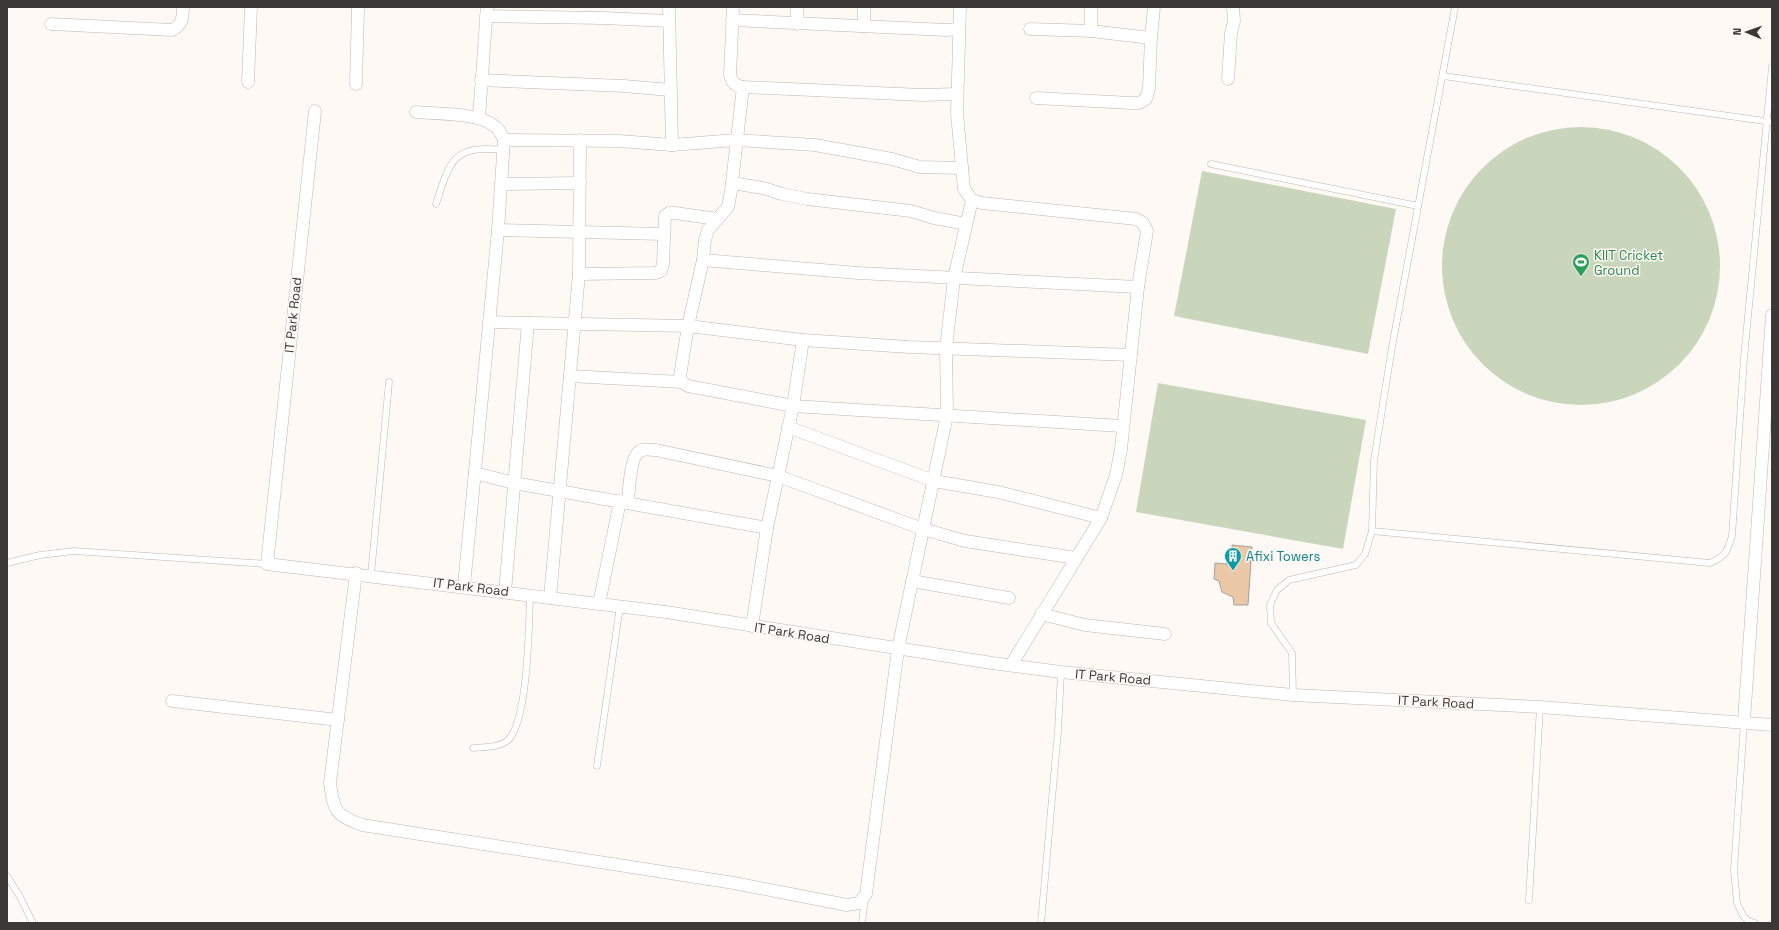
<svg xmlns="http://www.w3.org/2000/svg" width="1779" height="930" font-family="'Space Grotesk',sans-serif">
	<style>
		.green { fill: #c9d6bc }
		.building { fill: #eac8a8; stroke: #a8a19a }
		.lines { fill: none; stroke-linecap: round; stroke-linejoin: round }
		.lane-casing { stroke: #bdb6af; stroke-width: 7 }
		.street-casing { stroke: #bdb6af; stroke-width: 13 }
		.lane { stroke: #fff; stroke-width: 6 }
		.street { stroke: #fff; stroke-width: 12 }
		.labels { text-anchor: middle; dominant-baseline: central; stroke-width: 3; stroke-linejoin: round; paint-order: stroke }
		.leisure-label { font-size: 13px; fill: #27864d; stroke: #fef9f5; text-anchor: start }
		.street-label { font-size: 13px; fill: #3b3835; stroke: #fef9f5 }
		.culture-label { font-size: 13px; fill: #0d838f; stroke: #fef9f5; text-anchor: start }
	</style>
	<rect width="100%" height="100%" fill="#fef9f5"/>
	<!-- green -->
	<g class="green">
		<circle cx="1581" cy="266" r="139"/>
		<polygon points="1202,171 1396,209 1368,354 1174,316"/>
		<polygon points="1158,383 1366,420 1343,549 1136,512"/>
	</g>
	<!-- building -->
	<polygon class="building" points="1232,545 1252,547 1248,605 1234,605 1233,597 1222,592 1219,581 1214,579 1215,563 1227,564 1227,556 1233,556"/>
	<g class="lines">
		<!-- lane casing -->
		<g class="lane-casing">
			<g id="lane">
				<polyline points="1443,76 1772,122"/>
				<polyline points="1211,164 1418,206"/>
				<path d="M436,204C450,160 453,145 503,150"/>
				<path d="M1372,531L1710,563C1726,556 1727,552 1732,536L1744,358L1772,67"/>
				<polyline points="7,563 40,555 74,551 267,564"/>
				<polyline points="371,575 389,382"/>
				<polyline points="1293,695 1292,653 1271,623 1270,605 1277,590 1289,580 1356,565 1365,554 1372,531 1374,460 1392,347 1455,7"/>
				<polyline points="1744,722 1734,870 1737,903 1743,916 1749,921 1755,923"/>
				<path d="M473,748C484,747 502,748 510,738C528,715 529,625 530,595"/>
				<polyline points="597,766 620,606"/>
				<polyline points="7,876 20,897 33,923"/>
				<polyline points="1529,900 1540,707"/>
				<polyline points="862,923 865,898"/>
				<polyline points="1041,923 1058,731 1061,672"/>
			</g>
		</g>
		<!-- street casing -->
		<g class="street-casing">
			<g id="street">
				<polyline points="669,7 672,145"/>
				<path d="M733,7L730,75C732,83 734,85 743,87L922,95L956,94"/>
				<polyline points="960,7 957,114 964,189 972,200 982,203 1136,219 1143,223 1147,231 1138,287 1121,449 1116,475 1101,518 1011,665"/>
				<polyline points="486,16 603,18 669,21"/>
				<polyline points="732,20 947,30 959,29"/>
				<path d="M51,24L172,30C182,25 183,18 183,7"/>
				<polyline points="797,24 797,7"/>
				<polyline points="864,26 864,7"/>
				<polyline points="1030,29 1091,31 1151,38"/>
				<polyline points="1091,31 1091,7"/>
				<polyline points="1228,79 1231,33 1234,21 1233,7"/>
				<polyline points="481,80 624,86 670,90"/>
				<polyline points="248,82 251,7"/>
				<polyline points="356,84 358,7"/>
				<polyline points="743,87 731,191 728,207 708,230 705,240 703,260 688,326 680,376 682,382 688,386 793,406 1122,426"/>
				<polyline points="1036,98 1131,103 1139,103 1146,99 1149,88 1151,38 1154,7"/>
				<polyline points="315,111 267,564 666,612 992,663 1061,672 1293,695 1540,707 1772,725"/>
				<path d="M416,112C437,114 477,113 493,125C499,128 501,134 504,140L498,230L464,586"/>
				<polyline points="479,118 487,7"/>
				<polyline points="504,140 619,141 672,145 736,140 815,145 892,159 920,167 962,168"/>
				<polyline points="732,183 763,188 782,194 807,199 911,211 934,218 966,224"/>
				<polyline points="501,184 580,183"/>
				<polyline points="498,230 663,234"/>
				<polyline points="703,260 858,273 1138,287"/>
				<polyline points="579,274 655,273 661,271 663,264 665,216 669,213 675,213 717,219"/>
				<polyline points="489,322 688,326 803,340 909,347 1131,355"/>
				<polyline points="570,376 682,382"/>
				<polyline points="788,427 934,481 998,492 1101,518"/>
				<polyline points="475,473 514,483 767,528"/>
				<path d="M628,502C629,491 630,456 640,451C645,448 651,450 656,450L778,476L923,529L965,541L1076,558"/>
				<path d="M356,573L330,783C334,810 334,815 362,825L734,883L847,905L859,903L866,894L898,649L947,415L946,348L954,278L972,200"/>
				<polyline points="912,581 1009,598"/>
				<polyline points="505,592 528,323"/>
				<polyline points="550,598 579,274 580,140"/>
				<polyline points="599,604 620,501"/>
				<polyline points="1041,614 1085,625 1165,634"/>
				<polyline points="752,626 767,528 793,406 803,340"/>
				<polyline points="172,701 338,720"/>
				<polyline points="1744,721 1772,315"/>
			</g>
		</g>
		<!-- lane -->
		<use href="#lane" class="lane"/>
		<!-- street -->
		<use href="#street" class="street"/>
	</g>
	<!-- icons -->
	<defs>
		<g id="stadium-pin" transform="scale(0.9)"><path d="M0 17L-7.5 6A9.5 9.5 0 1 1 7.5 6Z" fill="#2e9e5b" stroke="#fef9f5"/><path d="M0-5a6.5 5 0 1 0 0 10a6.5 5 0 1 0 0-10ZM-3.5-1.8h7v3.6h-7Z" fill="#fff"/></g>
		<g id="building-pin" transform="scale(0.9)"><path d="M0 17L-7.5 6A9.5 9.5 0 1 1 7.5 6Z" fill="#0f9aa8" stroke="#fef9f5"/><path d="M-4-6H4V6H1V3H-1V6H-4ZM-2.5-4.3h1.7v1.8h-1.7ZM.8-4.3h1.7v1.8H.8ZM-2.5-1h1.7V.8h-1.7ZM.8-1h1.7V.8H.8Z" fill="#fff"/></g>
	</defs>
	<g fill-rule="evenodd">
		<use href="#stadium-pin" x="1581" y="262"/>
		<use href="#building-pin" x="1233" y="556"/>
	</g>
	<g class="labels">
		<!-- leisure labels -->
		<g class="leisure-label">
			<text x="1594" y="255">KIIT Cricket<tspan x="1594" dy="15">Ground</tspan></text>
		</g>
		<!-- street labels -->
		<g class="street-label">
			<text transform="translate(293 315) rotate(-84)">IT Park Road</text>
			<text transform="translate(471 587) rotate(7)">IT Park Road</text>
			<text transform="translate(792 633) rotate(9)">IT Park Road</text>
			<text transform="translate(1113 677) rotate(5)">IT Park Road</text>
			<text transform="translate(1436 702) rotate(3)">IT Park Road</text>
		</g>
		<!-- culture labels -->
		<g class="culture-label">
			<text x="1246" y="556">Afixi Towers</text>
		</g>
	</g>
	<!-- border -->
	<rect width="1779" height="930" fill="none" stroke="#3b3835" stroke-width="16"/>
	<!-- north arrow -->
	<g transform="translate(1747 32) rotate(272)" stroke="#fef9f5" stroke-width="3" paint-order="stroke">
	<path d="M0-3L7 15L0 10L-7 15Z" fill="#3b3835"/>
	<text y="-6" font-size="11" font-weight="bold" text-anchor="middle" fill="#3b3835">N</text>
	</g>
</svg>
